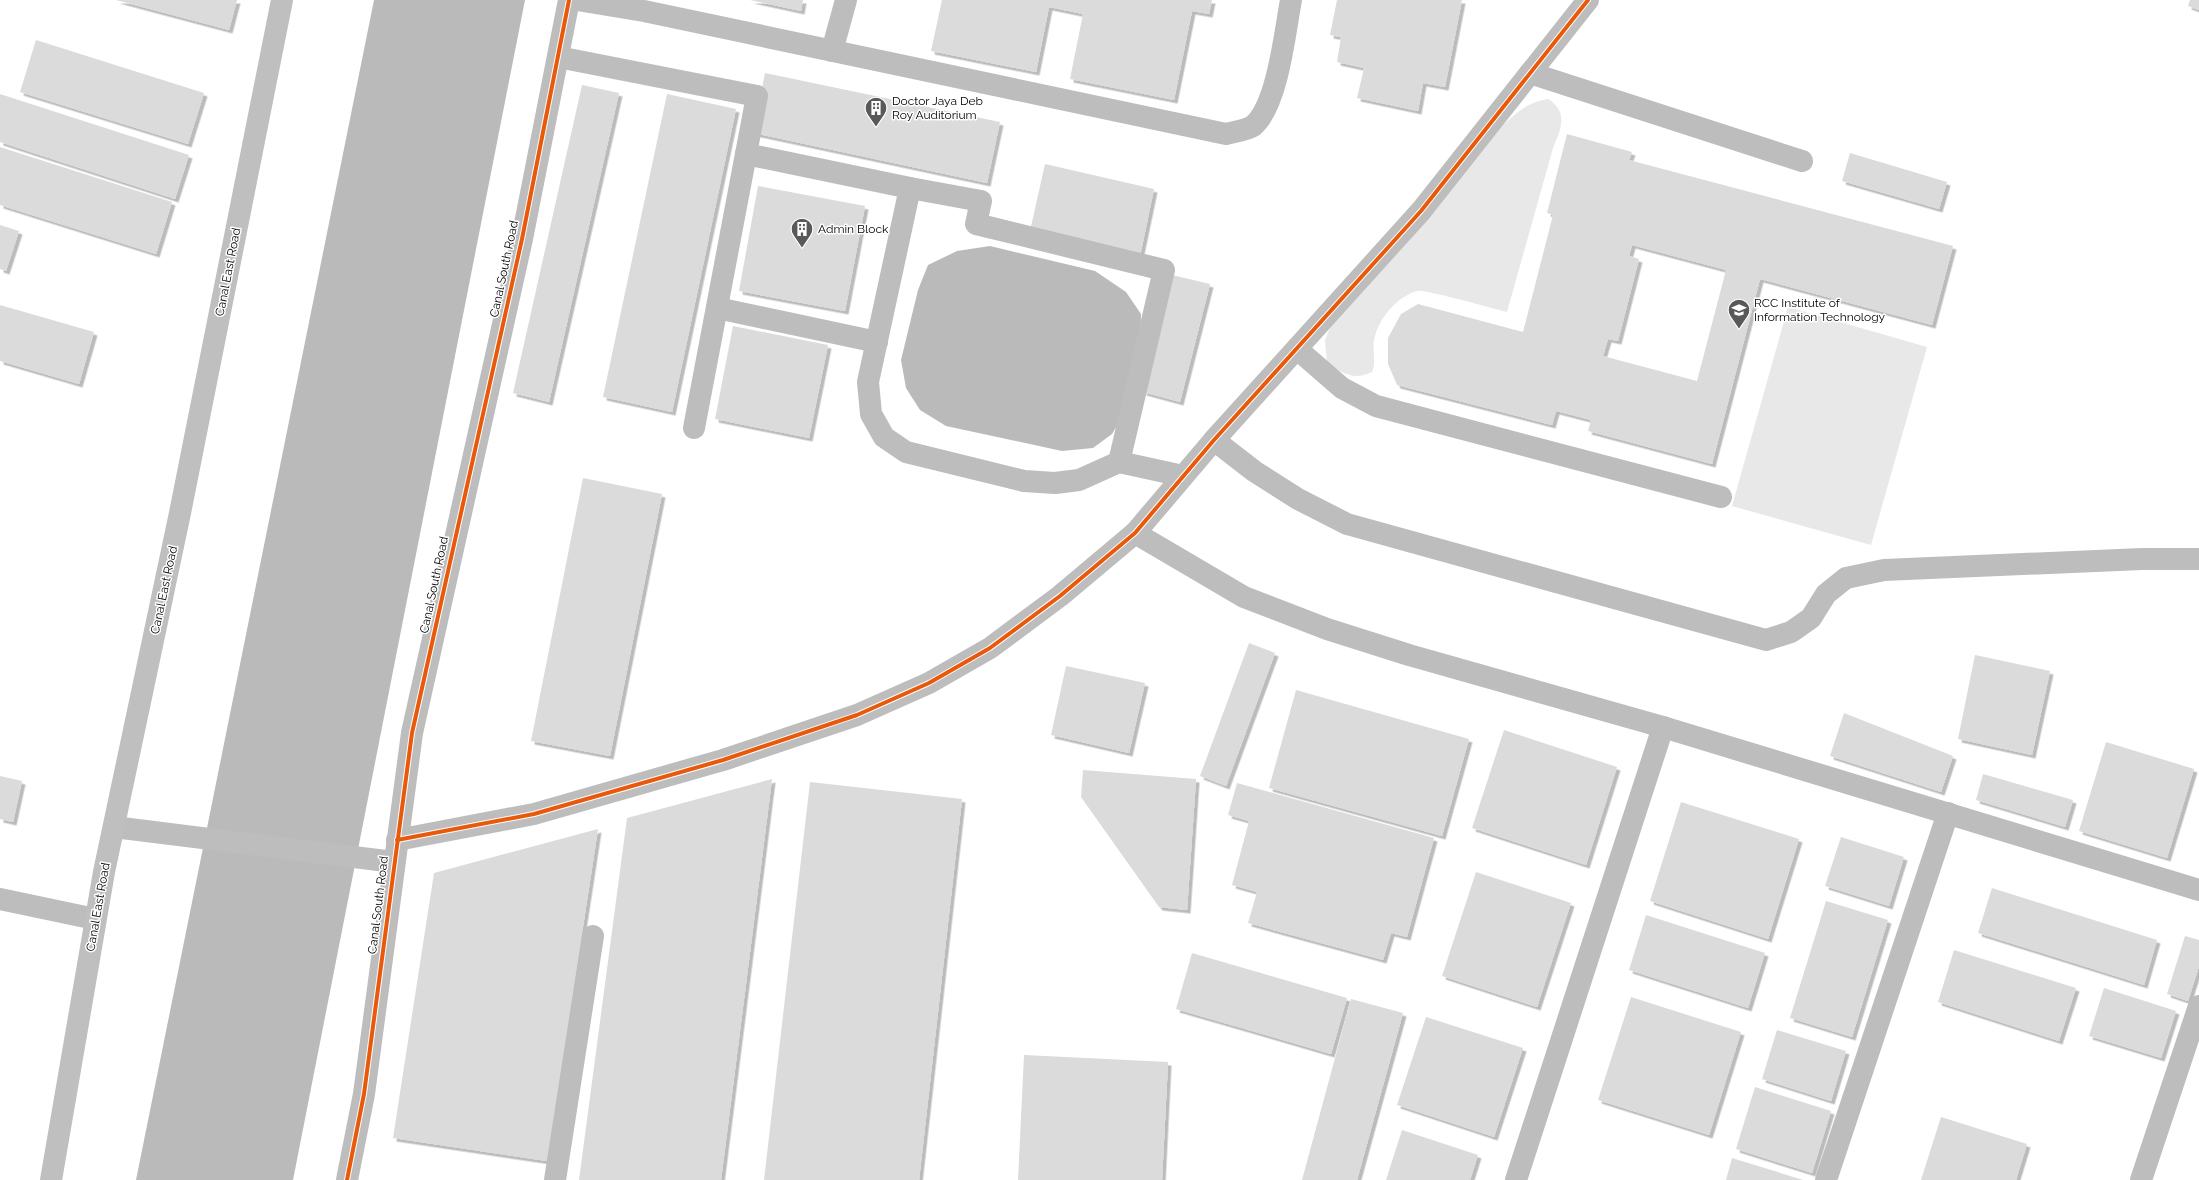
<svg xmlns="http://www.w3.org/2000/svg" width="2199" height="1180" font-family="Raleway,sans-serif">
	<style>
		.green { fill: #e8e8e8 }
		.water { fill: #bababa }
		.building { fill: #dbdbdb; fill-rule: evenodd; filter: url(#shadow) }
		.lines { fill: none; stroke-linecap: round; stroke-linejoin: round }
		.service { stroke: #bdbdbd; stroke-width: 22 }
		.minor { stroke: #bdbdbd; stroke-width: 22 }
		.tertiary { stroke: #bdbdbd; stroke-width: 22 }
		.secondary { stroke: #bfbfbf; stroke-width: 22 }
		.cycleway-casing { stroke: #fff; stroke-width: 6 }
		.cycleway { stroke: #e8590c; stroke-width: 4 }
		.labels { text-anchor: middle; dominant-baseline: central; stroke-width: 3; stroke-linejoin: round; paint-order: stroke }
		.poi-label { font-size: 12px; fill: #000; stroke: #fff; text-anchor: start }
		.street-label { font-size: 12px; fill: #000; stroke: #fff }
	</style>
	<defs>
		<filter id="shadow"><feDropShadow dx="3.5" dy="3.5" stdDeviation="0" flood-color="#0004"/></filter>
	</defs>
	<rect width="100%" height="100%" fill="#fff"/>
	<!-- green -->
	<g class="green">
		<path d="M1548,99C1569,112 1561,129 1553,148L1507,312C1494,309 1424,289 1417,291C1398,296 1380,317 1375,336C1371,349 1377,361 1372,372C1354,381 1342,373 1327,363L1325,340L1330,328L1411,237L1504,124C1518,111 1529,102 1548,99Z"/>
		<polygon points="1788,307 1927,347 1871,545 1732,506"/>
	</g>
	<!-- water -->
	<g class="water">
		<polygon points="374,0 525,0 293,1180 136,1180"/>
		<polygon points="990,246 1095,271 1126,292 1141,314 1140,346 1127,409 1112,434 1093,448 1062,451 946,426 920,410 906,388 901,360 918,290 928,265 957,251"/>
	</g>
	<!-- building -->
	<g class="building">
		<polygon points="116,0 237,0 229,30"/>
		<polygon points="750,0 803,0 801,11"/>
		<polygon points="942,0 1212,0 1209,14 1192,11 1174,100 1070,79 1083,14 1049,7 1036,72 931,51"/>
		<polygon points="1337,0 1462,0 1445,87 1423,83 1418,111 1357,98 1364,68 1337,62 1341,37 1330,35"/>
		<polygon points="2190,0 2199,0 2199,10 2188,6"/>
		<polygon points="36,40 204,93 188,144 20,92"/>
		<polygon points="765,73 1000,122 987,183 753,133"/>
		<polygon points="582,85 619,93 549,402 513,393"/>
		<polygon points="0,94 189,155 175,199 0,142"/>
		<polygon points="667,94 736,109 672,412 603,397"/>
		<path d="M1567,134L1632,152L1629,160L1953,246L1932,325L1760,279L1712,464L1588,431L1591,420L1556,411L1552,425L1397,385L1388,364V338L1401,314L1418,304L1523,332L1553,215L1547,213ZM1632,245L1726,270L1697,381L1603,356L1608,339L1618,341L1639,259L1629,256Z"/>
		<polygon points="0,147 172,202 156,254 0,205"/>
		<polygon points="1850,153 1947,182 1939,209 1842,181"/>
		<polygon points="1045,164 1154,189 1140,256 1030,231"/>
		<polygon points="758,186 865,206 845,311 739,291"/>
		<polygon points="0,225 19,231 6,271 0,269"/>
		<polygon points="1172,275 1210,284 1180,402 1143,392"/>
		<polygon points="0,305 94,332 79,384 0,361"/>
		<polygon points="733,326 828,345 809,438 715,419"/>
		<polygon points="583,478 662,494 610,756 531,741"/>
		<polygon points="1249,643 1275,653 1226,786 1200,776"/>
		<polygon points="1975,655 2050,671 2032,755 1958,739"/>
		<polygon points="1066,666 1145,683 1129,753 1051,735"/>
		<polygon points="1296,690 1469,739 1442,836 1269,788"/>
		<polygon points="1844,713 1953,756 1941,792 1830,756"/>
		<polygon points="1504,730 1617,767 1586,865 1472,828"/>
		<polygon points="2106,742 2194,769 2167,858 2079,831"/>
		<polygon points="1083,770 1196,779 1187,910 1159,907 1081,797"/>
		<polygon points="1983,774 2073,800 2065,827 1976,800"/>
		<polygon points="0,776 22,781 13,822 0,819"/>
		<polygon points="772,779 721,1180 579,1180 627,818"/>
		<polygon points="810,782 962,799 919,1180 764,1180"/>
		<polygon points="1237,783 1434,838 1407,937 1391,933 1383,960 1248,923 1257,892 1232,885 1249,821 1228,815"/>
		<polygon points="1681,802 1799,839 1768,939 1650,901"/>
		<polygon points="598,829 547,1161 393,1138 434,873"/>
		<polygon points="1841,837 1904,857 1889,906 1825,886"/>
		<polygon points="1476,872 1571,903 1537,1007 1442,976"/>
		<polygon points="1992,888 2157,940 2144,985 1978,933"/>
		<polygon points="1826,901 1888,920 1852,1037 1790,1018"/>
		<polygon points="1646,915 1765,953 1748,1008 1629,970"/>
		<polygon points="2185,936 2199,940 2199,966 2188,1001 2167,994"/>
		<polygon points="1954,950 2076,988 2059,1041 1938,1002"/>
		<polygon points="1192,953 1347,998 1331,1054 1176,1009"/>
		<polygon points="2104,988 2176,1011 2161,1058 2089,1036"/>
		<polygon points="1631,997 1741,1032 1709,1135 1598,1100"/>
		<polygon points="1351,999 1403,1013 1357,1180 1302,1180"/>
		<polygon points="1426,1017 1523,1048 1494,1137 1397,1105"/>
		<polygon points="1777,1030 1846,1051 1831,1101 1762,1079"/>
		<polygon points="1024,1055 1168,1062 1162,1180 1018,1180"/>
		<polygon points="1755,1087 1831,1111 1812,1173 1736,1149"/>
		<polygon points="1941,1117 2027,1144 2016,1180 1921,1180"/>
		<polygon points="1402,1130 1478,1155 1470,1180 1386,1180"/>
		<polygon points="1732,1158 1803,1180 1726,1180"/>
	</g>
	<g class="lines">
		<!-- service -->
		<g class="service">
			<path d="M577,0L644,11L1226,134C1234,132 1247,130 1253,126C1278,105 1285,31 1291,0"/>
			<polyline points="832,51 846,0"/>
			<polyline points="558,57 757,96 694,428"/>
			<polyline points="1530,73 1802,161"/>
			<polyline points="746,154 910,188"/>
			<polyline points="717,308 877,342"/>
			<polyline points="1297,349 1342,388 1376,406 1721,497"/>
			<polyline points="1119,462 1164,270 976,224 981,201 910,188 868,382 871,414 884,437 906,452 1024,481 1055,483 1079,480 1119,462 1183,476"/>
			<polyline points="555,1180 593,936"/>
		</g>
		<!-- minor -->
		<g class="minor">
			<polyline points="1214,440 1254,471 1298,499 1347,524 1766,640 1791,632 1811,618 1826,594 1846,578 1884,570 2142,559 2199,559"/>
			<polyline points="1135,533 1244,597 1327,629 1409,655 1663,727 2199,890"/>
			<polyline points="0,899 95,919"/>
			<polyline points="1516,1180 1663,727"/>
			<polyline points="1826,1180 1948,813"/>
			<polyline points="2141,1180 2199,1006"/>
		</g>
		<!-- tertiary -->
		<g class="tertiary">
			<polyline points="114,827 394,862"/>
			<polyline points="397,840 534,814 723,760 857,715 929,683 990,648 1060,596 1135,533 1214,440 1421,211 1588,0"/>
			<polyline points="347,1180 364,1094 412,733 522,239 569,0"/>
		</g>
		<!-- secondary -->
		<polyline class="secondary" points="51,1180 104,872 180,513 282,0"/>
		<!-- cycleway casing -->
		<g class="cycleway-casing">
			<g id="cycleway">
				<polyline points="397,840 534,814 723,760 857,715 929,683 990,648 1060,596 1135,533 1214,440 1421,211 1588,0"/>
				<polyline points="347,1180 364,1094 412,733 522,239 569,0"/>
			</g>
		</g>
		<!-- cycleway -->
		<use href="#cycleway" class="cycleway"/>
	</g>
	<!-- icons -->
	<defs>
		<g id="building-pin" transform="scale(1.15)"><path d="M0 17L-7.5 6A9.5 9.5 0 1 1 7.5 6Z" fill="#595959" stroke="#fff"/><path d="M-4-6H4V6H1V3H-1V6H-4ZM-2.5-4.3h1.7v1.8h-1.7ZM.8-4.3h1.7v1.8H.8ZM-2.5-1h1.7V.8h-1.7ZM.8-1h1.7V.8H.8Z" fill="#fff"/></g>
		<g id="university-pin" transform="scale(1.15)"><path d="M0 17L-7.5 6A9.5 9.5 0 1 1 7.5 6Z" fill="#595959" stroke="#fff"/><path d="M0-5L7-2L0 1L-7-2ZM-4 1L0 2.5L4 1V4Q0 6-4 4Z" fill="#fff"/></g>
	</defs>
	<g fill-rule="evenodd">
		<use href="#building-pin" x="876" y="108"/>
		<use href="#building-pin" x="802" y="229"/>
		<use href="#university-pin" x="1739" y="310"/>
	</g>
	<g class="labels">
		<!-- poi labels -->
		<g class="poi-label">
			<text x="892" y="101">Doctor Jaya Deb<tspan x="892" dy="14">Roy Auditorium</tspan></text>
			<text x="818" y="229">Admin Block</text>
			<text x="1754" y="303">RCC Institute of<tspan x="1754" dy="14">Information Technology</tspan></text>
		</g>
		<!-- street labels -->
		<g class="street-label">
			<text transform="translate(504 269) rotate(-78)">Canal South Road</text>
			<text transform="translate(228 272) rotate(-79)">Canal East Road</text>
			<text transform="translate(434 585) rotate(-78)">Canal South Road</text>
			<text transform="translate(164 590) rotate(-78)">Canal East Road</text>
			<text transform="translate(378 905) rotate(-83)">Canal South Road</text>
			<text transform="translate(98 907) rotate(-80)">Canal East Road</text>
		</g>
	</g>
</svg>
